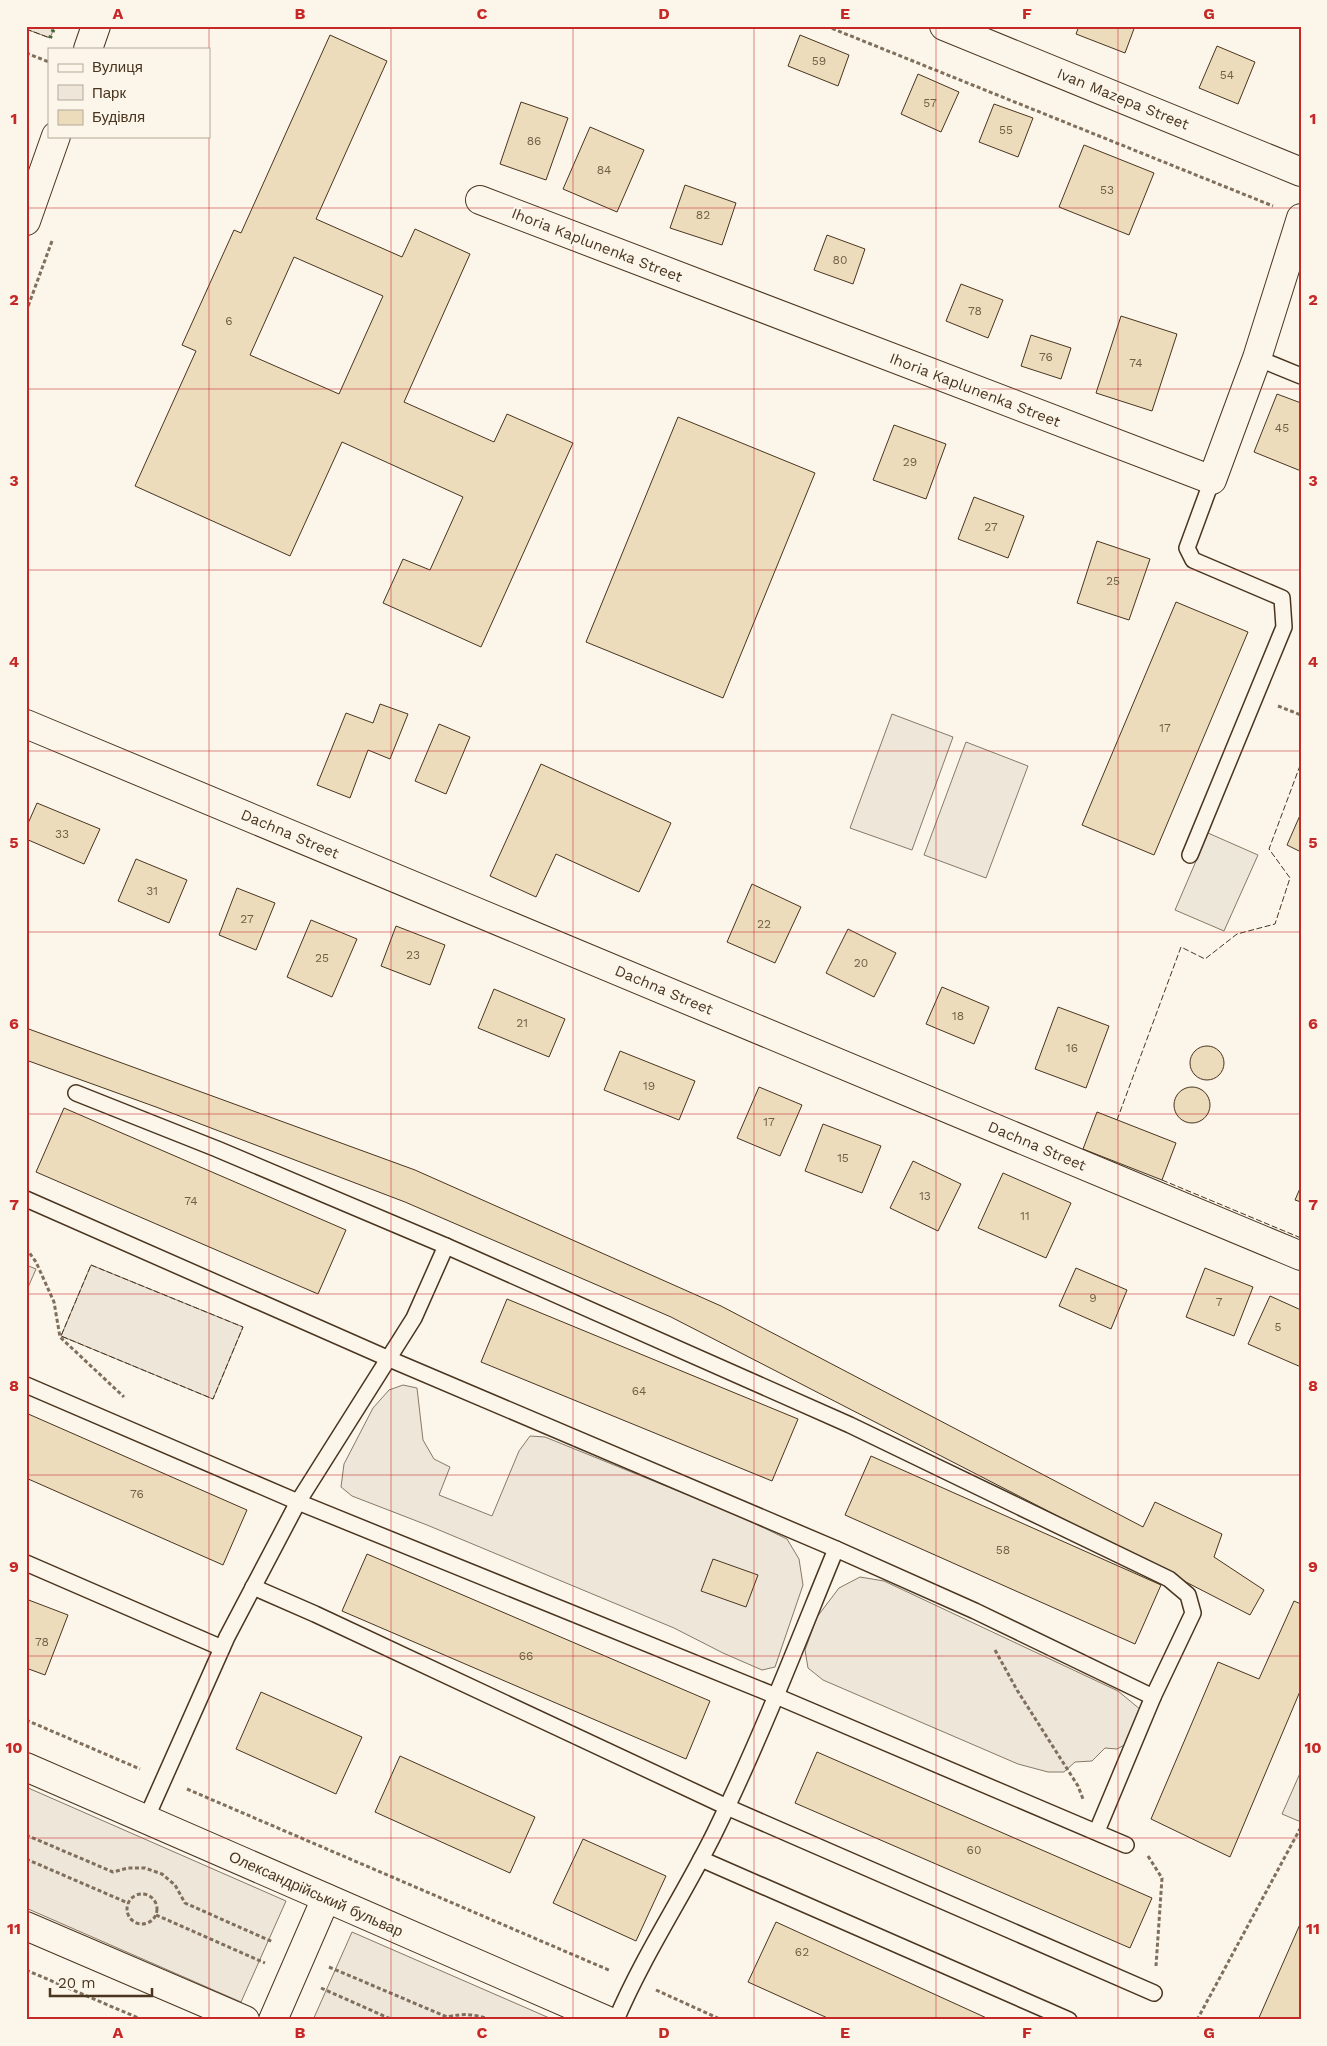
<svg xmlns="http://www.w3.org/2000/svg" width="1327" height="2046" font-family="'Work Sans',sans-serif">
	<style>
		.green { fill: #ede6d9; stroke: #887966 }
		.parking { fill: #ede7d9; stroke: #887966 }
		.building { fill: #ecdcbc; stroke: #4a3520; fill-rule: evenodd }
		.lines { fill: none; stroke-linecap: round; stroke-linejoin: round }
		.service-casing { stroke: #4a3520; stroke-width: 18 }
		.minor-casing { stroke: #4a3520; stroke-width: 30 }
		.tertiary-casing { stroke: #4a3520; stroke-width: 30 }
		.secondary-casing { stroke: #4a3520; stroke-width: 30 }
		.path { stroke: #7f6f5c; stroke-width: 3; stroke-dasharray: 4 2.5; stroke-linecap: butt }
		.service { stroke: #fbf6e9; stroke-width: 15 }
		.minor { stroke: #fbf6e9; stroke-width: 28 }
		.tertiary { stroke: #fbf6e9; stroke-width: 28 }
		.secondary { stroke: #fbf6e9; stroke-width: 28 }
		.hedge { stroke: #436837; stroke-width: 4; stroke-dasharray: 2.5 4; stroke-linecap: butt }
		.fence { stroke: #4a3520; stroke-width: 1; stroke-dasharray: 6 2.5; stroke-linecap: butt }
		.grid { fill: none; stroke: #c62828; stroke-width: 1; stroke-opacity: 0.55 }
		.labels { text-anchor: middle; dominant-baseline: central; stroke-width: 4; stroke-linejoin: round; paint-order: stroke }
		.number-label { font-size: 12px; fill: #725f47 }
		.street-label { font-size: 15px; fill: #4a3520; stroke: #fbf6e9 }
		.neatline { fill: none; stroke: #c62828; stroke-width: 2 }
		.grid-label { font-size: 16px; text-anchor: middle; font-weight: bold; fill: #c62828 }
	</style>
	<rect width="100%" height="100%" fill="#fbf6e9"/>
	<!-- green -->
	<g class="green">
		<polygon points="26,26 55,26 50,38 26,29"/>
		<polygon points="892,714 953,737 912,850 850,828"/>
		<polygon points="966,742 1028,766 986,878 924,855"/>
		<polygon points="26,1265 36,1269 26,1292"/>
		<polygon points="91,1265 243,1327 213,1399 61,1336"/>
		<polygon points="403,1385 417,1388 423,1440 434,1459 450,1467 439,1495 492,1516 519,1451 530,1436 545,1437 735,1514 787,1539 799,1559 803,1585 775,1667 762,1670 723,1653 674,1628 427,1525 352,1496 341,1487 344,1464 373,1408 389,1390"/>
		<polygon points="860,1577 884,1581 1118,1691 1141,1710 1128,1743 1117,1749 1105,1748 1092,1761 1075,1762 1064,1772 1048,1772 1018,1764 823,1680 808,1668 805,1650 817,1617 839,1588"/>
		<polygon points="26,1787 286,1901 241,2002 26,1908"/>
		<polygon points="352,1932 554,2020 313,2020"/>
	</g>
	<!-- parking -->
	<g class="parking">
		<polygon points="1208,833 1258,855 1224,931 1175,910"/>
		<polygon points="1301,1771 1301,1822 1282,1814"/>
	</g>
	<!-- building -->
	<g class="building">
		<polygon points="1079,26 1135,26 1125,53 1076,34"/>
		<path d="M330,35L387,61L316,219L402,257L415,229L470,254L404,402L494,442L507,414L573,443L481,647L383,603L403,559L430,570L463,497L342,442L290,556L135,486L196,351L182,345L234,230L241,233ZM294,257L383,296L339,394L250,355Z"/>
		<polygon points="800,35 849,55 838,86 788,66"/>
		<polygon points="1217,46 1255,62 1238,104 1199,88"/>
		<polygon points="918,74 959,92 941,132 901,114"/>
		<polygon points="521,102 568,118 546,180 500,164"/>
		<polygon points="994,104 1033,118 1018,157 979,142"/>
		<polygon points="590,127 644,150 617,212 563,189"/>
		<polygon points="1084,145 1154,173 1129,235 1059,207"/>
		<polygon points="685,185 736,203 722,245 670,228"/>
		<polygon points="827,235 865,249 853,284 814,270"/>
		<polygon points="961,284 1003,300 988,338 946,321"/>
		<polygon points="1121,316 1177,334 1152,411 1096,393"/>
		<polygon points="1031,335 1071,348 1061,379 1021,366"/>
		<polygon points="1277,394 1301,403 1301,471 1254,452"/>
		<polygon points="678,417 815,473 723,698 586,642"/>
		<polygon points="894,425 946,444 926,499 873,480"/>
		<polygon points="974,497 1024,516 1008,558 958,539"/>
		<polygon points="1097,541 1150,559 1129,620 1077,603"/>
		<polygon points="1176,602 1248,632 1154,855 1082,825"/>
		<polygon points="380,704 408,714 390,759 368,750 350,798 317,785 346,713 373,723"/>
		<polygon points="439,724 470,737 446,794 415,781"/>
		<polygon points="541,764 671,823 639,892 556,854 536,897 490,876"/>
		<polygon points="37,803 100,829 84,864 26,839 26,828"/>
		<polygon points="1301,813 1301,852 1287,845"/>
		<polygon points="136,859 187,880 169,923 118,901"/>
		<polygon points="752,884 801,907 775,963 727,942"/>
		<polygon points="237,888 275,903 256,950 219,935"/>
		<polygon points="311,920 357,939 332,997 287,977"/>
		<polygon points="396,926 445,945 430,985 381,966"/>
		<polygon points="848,929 896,953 874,997 826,973"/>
		<polygon points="942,987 989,1007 974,1044 926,1024"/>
		<polygon points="494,989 565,1019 549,1057 478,1028"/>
		<polygon points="1058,1007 1109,1026 1086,1088 1035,1069"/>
		<polygon points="26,1028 415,1170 721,1306 1143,1527 1155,1502 1222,1534 1214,1557 1264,1590 1250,1615 671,1317 405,1202 156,1107 26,1060"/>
		<circle cx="1207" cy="1063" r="17"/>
		<polygon points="620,1051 695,1081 679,1120 604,1090"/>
		<polygon points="759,1087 802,1105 780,1156 737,1138"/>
		<circle cx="1192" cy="1105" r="18"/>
		<polygon points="64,1108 346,1230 318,1294 36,1172"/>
		<polygon points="1097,1112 1176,1143 1162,1180 1083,1149"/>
		<polygon points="823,1124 881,1146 862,1193 805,1171"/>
		<polygon points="913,1161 961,1184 938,1231 890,1208"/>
		<polygon points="1003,1173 1071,1203 1046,1258 978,1228"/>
		<polygon points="1301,1186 1301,1202 1295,1200"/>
		<polygon points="1076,1268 1127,1290 1111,1329 1059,1306"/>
		<polygon points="1205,1268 1253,1287 1234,1336 1186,1317"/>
		<polygon points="1270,1296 1301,1310 1301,1367 1248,1344"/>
		<polygon points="507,1299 798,1419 772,1481 481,1362"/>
		<polygon points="26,1413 247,1510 223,1565 26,1478"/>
		<polygon points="871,1456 1161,1585 1135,1644 845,1515"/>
		<polygon points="367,1554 710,1701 686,1759 342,1611"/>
		<polygon points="713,1559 758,1575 746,1607 701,1591"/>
		<polygon points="26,1599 68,1615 45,1675 26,1668"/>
		<polygon points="1294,1601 1301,1604 1301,1689 1230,1857 1151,1819 1218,1662 1259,1679"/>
		<polygon points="261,1692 362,1737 336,1794 236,1749"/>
		<polygon points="817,1752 1152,1898 1130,1948 795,1803"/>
		<polygon points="400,1756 535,1817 510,1873 375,1812"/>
		<polygon points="583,1839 666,1876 636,1941 553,1903"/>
		<polygon points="776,1922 991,2020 832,2020 748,1982"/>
		<polygon points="1301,1922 1301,2020 1258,2020"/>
	</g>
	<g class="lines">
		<!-- service casing -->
		<g class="service-casing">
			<g id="service">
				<polyline points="1257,358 1301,376"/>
				<polyline points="1190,855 1284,627 1282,598 1193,560 1187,548 1212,480"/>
				<polyline points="26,1199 387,1358 836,1549 975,1611 1153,1697 1193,1613 1188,1595 1169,1579 850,1425 446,1246 217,1149 76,1093"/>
				<polyline points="26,1385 298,1502 776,1696 1126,1845"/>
				<polyline points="26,1563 222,1648"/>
				<polyline points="253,1587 315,1614 727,1807 1154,1993"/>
				<polyline points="146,1819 227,1637 298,1502 414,1318 446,1246"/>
				<polyline points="1097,1831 1153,1697"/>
				<polyline points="701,1859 1069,2020"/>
				<path d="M616,2020C644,1954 684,1895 715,1832C760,1740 797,1644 836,1549"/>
			</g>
		</g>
		<!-- minor casing -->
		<g class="minor-casing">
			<g id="minor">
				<polyline points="480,200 1212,480 1257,358 1301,218"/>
				<polyline points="26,724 1301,1256"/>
				<polyline points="273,2020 326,1898"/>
			</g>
		</g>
		<!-- tertiary casing -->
		<g class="tertiary-casing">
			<g id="tertiary">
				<polyline points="944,26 1301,172"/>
				<polyline points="88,49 96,26"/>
				<polyline points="26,221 56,136"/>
			</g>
		</g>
		<!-- secondary casing -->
		<g class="secondary-casing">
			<g id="secondary">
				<polyline points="26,1767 606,2020"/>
				<polyline points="26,1926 245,2020"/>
			</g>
		</g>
		<!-- path -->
		<g class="path">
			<polyline points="826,26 1273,206"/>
			<polyline points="26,53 49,62"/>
			<polyline points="26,312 52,241"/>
			<polyline points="1278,706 1301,715"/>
			<polyline points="26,1248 36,1262 54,1302 60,1337 124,1397"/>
			<polyline points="995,1650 1017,1690 1078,1786 1083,1799"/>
			<polyline points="26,1720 140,1769"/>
			<polyline points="187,1789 611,1971"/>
			<polyline points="26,1835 113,1872 128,1868 145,1868 162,1874 175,1885 185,1903 273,1942"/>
			<polyline points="1148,1856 1162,1878 1156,1966"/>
			<polyline points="26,1859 128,1903"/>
			<circle cx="142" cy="1909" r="15"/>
			<polyline points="156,1915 265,1963"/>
			<path d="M329,1967L447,2017C464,2013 475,2014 491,2020"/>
			<polyline points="26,1970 143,2020"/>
			<polyline points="321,1988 393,2020"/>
			<polyline points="656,1990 722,2020"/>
			<polyline points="1197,2020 1301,1827"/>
		</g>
		<!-- service -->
		<use href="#service" class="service"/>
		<!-- minor -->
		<use href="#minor" class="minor"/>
		<!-- tertiary -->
		<use href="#tertiary" class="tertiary"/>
		<!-- secondary -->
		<use href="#secondary" class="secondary"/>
		<!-- hedge -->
		<polyline class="hedge" points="50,38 55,26"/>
		<!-- fence -->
		<g class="fence">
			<polyline points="26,29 50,38"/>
			<polyline points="1117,1120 1181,947 1205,959 1237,934 1275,924 1290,878 1269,849 1301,763"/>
			<polyline points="1162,1180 1301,1238"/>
			<polygon points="91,1265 243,1327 213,1399 61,1336"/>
		</g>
	</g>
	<!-- grid -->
	<path class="grid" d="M209,26V2020M391,26V2020M573,26V2020M754,26V2020M936,26V2020M1118,26V2020M26,208H1301M26,389H1301M26,570H1301M26,751H1301M26,932H1301M26,1114H1301M26,1294H1301M26,1475H1301M26,1656H1301M26,1838H1301"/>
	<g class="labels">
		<!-- number labels -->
		<g class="number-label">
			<text x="819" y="61">59</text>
			<text x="1227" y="75">54</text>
			<text x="930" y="103">57</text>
			<text x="1006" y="130">55</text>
			<text x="534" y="141">86</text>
			<text x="604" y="170">84</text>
			<text x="1107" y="190">53</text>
			<text x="703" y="215">82</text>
			<text x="840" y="260">80</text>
			<text x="975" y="311">78</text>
			<text x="229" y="321">6</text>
			<text x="1046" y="357">76</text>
			<text x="1136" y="363">74</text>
			<text x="1282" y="428">45</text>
			<text x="910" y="462">29</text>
			<text x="991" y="527">27</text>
			<text x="1113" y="581">25</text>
			<text x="1165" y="728">17</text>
			<text x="62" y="834">33</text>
			<text x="152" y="891">31</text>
			<text x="247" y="919">27</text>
			<text x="764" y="924">22</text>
			<text x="413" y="955">23</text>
			<text x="322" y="958">25</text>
			<text x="861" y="963">20</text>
			<text x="958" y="1016">18</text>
			<text x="522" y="1023">21</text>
			<text x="1072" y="1048">16</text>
			<text x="649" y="1086">19</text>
			<text x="769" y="1122">17</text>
			<text x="843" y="1158">15</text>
			<text x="925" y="1196">13</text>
			<text x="191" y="1201">74</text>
			<text x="1025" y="1216">11</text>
			<text x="1093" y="1298">9</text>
			<text x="1219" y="1302">7</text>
			<text x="1278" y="1327">5</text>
			<text x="639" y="1391">64</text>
			<text x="137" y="1494">76</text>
			<text x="1003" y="1550">58</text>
			<text x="42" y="1642">78</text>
			<text x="526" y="1656">66</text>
			<text x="974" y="1850">60</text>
			<text x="802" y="1952">62</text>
		</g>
		<!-- street labels -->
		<g class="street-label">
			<text transform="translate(1123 99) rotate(22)">Ivan Mazepa Street</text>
			<text transform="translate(597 245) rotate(21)">Ihoria Kaplunenka Street</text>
			<text transform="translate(975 390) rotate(21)">Ihoria Kaplunenka Street</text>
			<text transform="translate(290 834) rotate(23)">Dachna Street</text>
			<text transform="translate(664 990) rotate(23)">Dachna Street</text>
			<text transform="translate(1037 1146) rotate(23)">Dachna Street</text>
			<text transform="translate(316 1894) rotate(24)">Олександрійський бульвар</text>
		</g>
	</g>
	<!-- border -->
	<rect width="1327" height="2046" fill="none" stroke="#fbf6e9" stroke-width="55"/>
	<!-- legend -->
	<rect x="48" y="48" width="162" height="90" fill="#fbf6e9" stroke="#b4a999"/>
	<rect x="58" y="64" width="25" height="8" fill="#fbf6e9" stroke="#b4a999"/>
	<text x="92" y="72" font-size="15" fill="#4a3520">Вулиця</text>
	<rect x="58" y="85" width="25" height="15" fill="#ede6d9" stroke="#b4a999"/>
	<text x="92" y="98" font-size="15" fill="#4a3520">Парк</text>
	<rect x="58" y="110" width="25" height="15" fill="#ecdcbc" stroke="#b4a999"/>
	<text x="92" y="122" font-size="15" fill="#4a3520">Будівля</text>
	<!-- scale -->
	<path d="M50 1988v8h102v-8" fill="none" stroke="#4a3520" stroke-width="2.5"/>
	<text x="58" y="1988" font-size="15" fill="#4a3520" stroke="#fbf6e9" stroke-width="4" paint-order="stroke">20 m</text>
	<rect x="28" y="28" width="1272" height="1990" class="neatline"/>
	<g class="grid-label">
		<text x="118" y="19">A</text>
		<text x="300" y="19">B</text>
		<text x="482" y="19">C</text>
		<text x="664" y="19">D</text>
		<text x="845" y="19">E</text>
		<text x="1027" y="19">F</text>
		<text x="1209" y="19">G</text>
		<text x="14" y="124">1</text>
		<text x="1313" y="124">1</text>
		<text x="14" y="305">2</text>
		<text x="1313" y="305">2</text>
		<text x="14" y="486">3</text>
		<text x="1313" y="486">3</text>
		<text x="14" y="667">4</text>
		<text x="1313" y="667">4</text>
		<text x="14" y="848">5</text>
		<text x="1313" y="848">5</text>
		<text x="14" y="1029">6</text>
		<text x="1313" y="1029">6</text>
		<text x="14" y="1210">7</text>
		<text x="1313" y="1210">7</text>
		<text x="14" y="1391">8</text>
		<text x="1313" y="1391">8</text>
		<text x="14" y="1572">9</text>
		<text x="1313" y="1572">9</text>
		<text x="14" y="1753">10</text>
		<text x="1313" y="1753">10</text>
		<text x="14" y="1934">11</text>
		<text x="1313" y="1934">11</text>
		<text x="118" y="2038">A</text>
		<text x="300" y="2038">B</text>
		<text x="482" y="2038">C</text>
		<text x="664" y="2038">D</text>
		<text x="845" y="2038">E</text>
		<text x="1027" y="2038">F</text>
		<text x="1209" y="2038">G</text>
	</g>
</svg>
